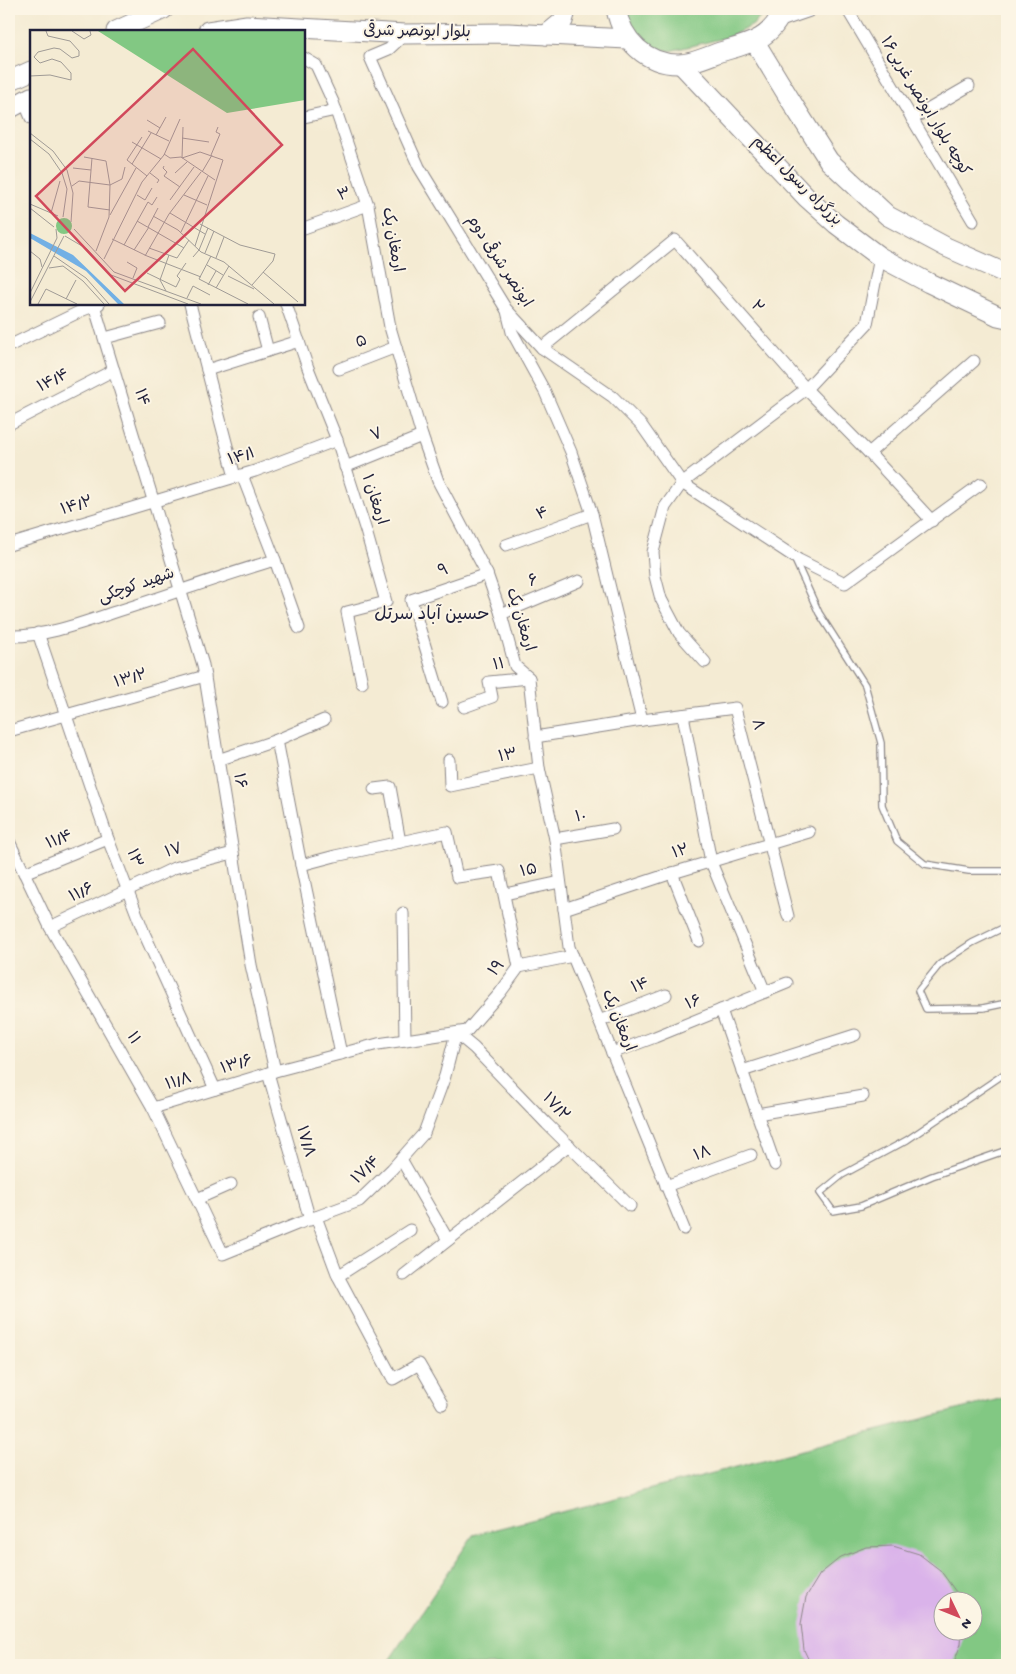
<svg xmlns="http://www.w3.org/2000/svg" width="1016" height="1674" font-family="'Gochi Hand','Playpen Sans Arabic',sans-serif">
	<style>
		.green { fill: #82c883; stroke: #52755f; fill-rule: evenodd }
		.building { fill: #dab3ea }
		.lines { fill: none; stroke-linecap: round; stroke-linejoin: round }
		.service-casing { stroke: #8b8687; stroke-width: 8 }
		.minor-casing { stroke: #8b8687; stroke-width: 13 }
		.secondary-casing { stroke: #8b8687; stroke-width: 18 }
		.trunk-casing { stroke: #8b8687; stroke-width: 21 }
		.service { stroke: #fff; stroke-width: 5.5 }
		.minor { stroke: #fff; stroke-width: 11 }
		.secondary { stroke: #fff; stroke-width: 16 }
		.trunk { stroke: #fff; stroke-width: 19 }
		.labels { text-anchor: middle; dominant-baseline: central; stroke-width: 4; stroke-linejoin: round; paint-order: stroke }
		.street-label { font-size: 16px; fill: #22223b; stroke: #fcf5e5 }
		.neighbourhood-label { font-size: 18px; fill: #22223b; stroke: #fcf5e5 }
		.inset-road { fill: none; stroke: #a09b96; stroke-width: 1 }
		.view { fill: #d1495b; fill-opacity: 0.15; stroke: #d1495b; stroke-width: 2.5 }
		.inset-edge { fill: none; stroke: #22223b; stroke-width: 2.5 }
	</style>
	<rect width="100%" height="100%" fill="#fcf5e5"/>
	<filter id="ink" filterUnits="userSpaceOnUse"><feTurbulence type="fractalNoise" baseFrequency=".02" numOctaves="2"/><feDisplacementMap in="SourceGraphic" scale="10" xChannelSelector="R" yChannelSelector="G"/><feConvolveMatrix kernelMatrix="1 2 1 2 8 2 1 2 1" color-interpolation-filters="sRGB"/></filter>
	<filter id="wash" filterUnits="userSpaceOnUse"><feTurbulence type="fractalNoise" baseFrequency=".0096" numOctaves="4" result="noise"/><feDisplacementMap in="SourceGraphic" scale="20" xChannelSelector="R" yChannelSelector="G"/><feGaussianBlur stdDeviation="1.12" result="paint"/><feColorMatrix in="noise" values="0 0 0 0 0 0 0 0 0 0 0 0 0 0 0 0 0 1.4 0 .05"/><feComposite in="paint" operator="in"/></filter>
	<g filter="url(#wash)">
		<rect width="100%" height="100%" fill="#f4ebd3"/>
		<!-- green -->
		<g class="green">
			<polygon points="625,9 768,9 753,25 729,37 670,51 649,47 633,35"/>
			<path d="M1007,1397V1665H386L473,1535ZM944,1602H974V1632H944Z"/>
		</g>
		<g id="blocks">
			<!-- building -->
			<polygon class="building" points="893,1546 919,1554 940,1570 956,1592 958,1602 944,1602 944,1632 962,1632 961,1644 953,1665 811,1665 804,1650 801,1624 806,1597 820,1574 841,1557 866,1547"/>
		</g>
	</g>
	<g filter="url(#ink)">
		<use href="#blocks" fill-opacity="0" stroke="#8b8687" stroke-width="1"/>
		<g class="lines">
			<!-- service casing -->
			<g class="service-casing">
				<g id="service">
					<polyline points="795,560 819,613 865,685 881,743 882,805 897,841 925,864 969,871 1007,871"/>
					<polyline points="1007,926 972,943 940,964 918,991 926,1009 983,1008 1007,1003"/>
					<polyline points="1007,1072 907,1140 842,1175 820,1193 833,1211 861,1206 932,1176 1007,1150"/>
				</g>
			</g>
			<!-- minor casing -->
			<g class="minor-casing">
				<g id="minor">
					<polyline points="847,9 973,221"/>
					<polyline points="405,34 389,49 370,57 419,167 506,309 542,348 613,397 642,426 682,483 665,507 653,552 655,576 661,599 679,633 705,662"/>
					<polyline points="304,58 316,65 333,102 368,205 390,327 422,436 438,481 487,574 501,614 515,666 529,678 539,768 555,839 569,947 684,1229"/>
					<polyline points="24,101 31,118"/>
					<polyline points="304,117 336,110"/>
					<polyline points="912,119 969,86"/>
					<polyline points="304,228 368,205"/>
					<polyline points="880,257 867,324 806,389 682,483 799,560 845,583 981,484"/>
					<polyline points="190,304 235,477"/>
					<polyline points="286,304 308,368 337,440 366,531 386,602 347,612 362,683"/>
					<polyline points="94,305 203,665 251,965 275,1071"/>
					<polyline points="507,311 512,332 545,392 571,452 592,514 642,720"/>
					<polyline points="259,317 268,351"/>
					<polyline points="105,338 160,323"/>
					<polyline points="9,346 83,310 99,304"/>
					<polyline points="542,348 675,240 806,389 869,453 932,521"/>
					<polyline points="339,369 396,347"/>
					<polyline points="207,370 299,341"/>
					<polyline points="9,424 114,370"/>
					<polyline points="869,453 974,361"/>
					<polyline points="345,467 422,436"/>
					<polyline points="242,475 275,560 299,628"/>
					<polyline points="9,545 255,471 337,440"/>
					<polyline points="506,545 592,514"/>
					<polyline points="501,614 579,581"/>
					<polyline points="38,633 108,839 144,933 215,1089"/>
					<path d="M9,636C44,637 79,624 112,613C167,596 220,576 275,560"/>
					<polyline points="442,702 411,600 487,574"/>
					<polyline points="464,707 492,697 489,682 529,678"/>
					<polyline points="683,715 711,862 765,992"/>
					<polyline points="9,731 205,676"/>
					<polyline points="535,737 642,720 735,708 788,916"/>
					<polyline points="277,740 301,865 341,1054"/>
					<polyline points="218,760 277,740 324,720"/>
					<polyline points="449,760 450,786 539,768"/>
					<polyline points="374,789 390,787 400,842"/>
					<polyline points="555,839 613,829"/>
					<polyline points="9,841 50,927 153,1108 223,1254 297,1224 359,1201 392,1169 424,1133 445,1076 456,1033 474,1048 547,1124 630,1206"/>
					<polyline points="301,865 335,856 447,832 457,877 499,871 519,967"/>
					<polyline points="24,873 108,839"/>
					<polyline points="672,873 699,941"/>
					<polyline points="505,894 560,882"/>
					<polyline points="564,909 666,875 809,832"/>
					<polyline points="403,913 405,1040"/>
					<polyline points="50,927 174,868 233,853"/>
					<polyline points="721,1010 775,1165"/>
					<polyline points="599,1021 666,995"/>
					<polyline points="612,1053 655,1037 787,983"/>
					<polyline points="742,1071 855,1035"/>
					<polyline points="268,1073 310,1220"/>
					<polyline points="153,1108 275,1071 378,1044 467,1031 500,993 519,967 573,956"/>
					<polyline points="757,1114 863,1096"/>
					<polyline points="401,1159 448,1240"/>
					<polyline points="666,1186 751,1155"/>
					<polyline points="197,1199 231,1184"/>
					<polyline points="316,1217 338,1276 393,1379 419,1364 442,1404"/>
					<polyline points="404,1275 569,1145"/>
					<polyline points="338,1276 410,1230"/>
				</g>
			</g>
			<!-- secondary casing -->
			<g class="secondary-casing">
				<polyline id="secondary" points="779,19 808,9"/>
			</g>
			<!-- trunk casing -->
			<g class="trunk-casing">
				<g id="trunk">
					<path d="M616,9C622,40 646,65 680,64C691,64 709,56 720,52C748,44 772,40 783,9"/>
					<polyline points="116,31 164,9"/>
					<polyline points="208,31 247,25 405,34 508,33 627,39"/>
					<polyline points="546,35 563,21 566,11 565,9"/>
					<polyline points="755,42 794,106 829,161 888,216 946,247 1007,274"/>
					<polyline points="681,64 807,198 836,224 880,257 929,283 998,316 1007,318"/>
					<polyline points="9,81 31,71"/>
					<polyline points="9,109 31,97"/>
				</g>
			</g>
			<!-- service -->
			<use href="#service" class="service"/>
			<!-- minor -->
			<use href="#minor" class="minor"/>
			<!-- secondary -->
			<use href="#secondary" class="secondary"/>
			<!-- trunk -->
			<use href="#trunk" class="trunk"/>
		</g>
	</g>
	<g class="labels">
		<!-- street labels -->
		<g class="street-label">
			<text transform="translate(417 33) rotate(1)">بلوار ابونصر شرقی</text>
			<text transform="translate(924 107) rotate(59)">کوچه بلوار ابونصر غربی۱۶</text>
			<text transform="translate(796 182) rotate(45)">بزرگراه رسول اعظم</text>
			<text transform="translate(345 196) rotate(-19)">۳</text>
			<text transform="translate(391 240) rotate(80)">ارمغان یک</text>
			<text transform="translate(498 262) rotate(57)">ابونصر شرقی دوم</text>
			<text transform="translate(756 308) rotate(49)">۲</text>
			<text transform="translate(362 343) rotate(-22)">۵</text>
			<text transform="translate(54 382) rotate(-27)">۱۴/۴</text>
			<text transform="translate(140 398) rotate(73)">۱۴</text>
			<text transform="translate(377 436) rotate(-22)">۷</text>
			<text transform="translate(242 458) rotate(-17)">۱۴/۱</text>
			<text transform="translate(373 500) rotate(72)">ارمغان ۱</text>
			<text transform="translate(77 507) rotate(-17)">۱۴/۲</text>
			<text transform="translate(543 515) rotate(-20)">۴</text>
			<text transform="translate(444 572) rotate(-19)">۹</text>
			<text transform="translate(534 582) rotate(-23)">۶</text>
			<text transform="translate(137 587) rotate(-19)">شهید کوچکی</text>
			<text transform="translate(519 620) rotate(73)">ارمغان یک</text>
			<text transform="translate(499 666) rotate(-10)">۱۱</text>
			<text transform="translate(131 680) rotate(-16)">۱۳/۲</text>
			<text transform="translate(756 725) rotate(75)">۸</text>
			<text transform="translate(508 757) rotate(-11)">۱۳</text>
			<text transform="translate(238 781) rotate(81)">۱۶</text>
			<text transform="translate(581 818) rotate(-10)">۱۰</text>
			<text transform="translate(60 841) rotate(-22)">۱۱/۴</text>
			<text transform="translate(174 852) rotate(-18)">۱۷</text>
			<text transform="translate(681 853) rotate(-17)">۱۲</text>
			<text transform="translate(133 859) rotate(69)">۱۳</text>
			<text transform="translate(529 872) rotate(-13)">۱۵</text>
			<text transform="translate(82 894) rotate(-25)">۱۱/۶</text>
			<text transform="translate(498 969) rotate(-51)">۱۹</text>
			<text transform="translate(641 987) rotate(-21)">۱۴</text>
			<text transform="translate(694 1004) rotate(-22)">۱۶</text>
			<text transform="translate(617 1021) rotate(68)">ارمغان یک</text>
			<text transform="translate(132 1039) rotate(60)">۱۱</text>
			<text transform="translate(237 1066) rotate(-17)">۱۳/۶</text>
			<text transform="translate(179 1083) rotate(-17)">۱۱/۸</text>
			<text transform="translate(555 1108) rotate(46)">۱۷/۲</text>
			<text transform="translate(304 1142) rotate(74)">۱۷/۸</text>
			<text transform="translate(703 1155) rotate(-20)">۱۸</text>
			<text transform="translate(367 1171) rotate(-44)">۱۷/۴</text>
		</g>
		<!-- neighbourhood labels -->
		<g class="neighbourhood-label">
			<text x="432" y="615">حسین آباد سرتل</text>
		</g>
	</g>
	<!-- overview -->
	<g transform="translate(30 30)">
		<rect width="275" height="275" fill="#f4ebd3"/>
		<path d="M68,1H275V70L197,83ZM26 196a8 8 0 1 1 16 0a8 8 0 1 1-16 0Z" fill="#82c883"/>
		<path d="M0,203L43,225L94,274H88L56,241L0,208Z" fill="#72b0e5"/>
		<path class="inset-road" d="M42,1L54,9L61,5L60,1M0,46L20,45L41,50V43L31,32L22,29L10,33L4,27L8,22L24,18L30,19L42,28L49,26V21L40,11L18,6L16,1M117,90L130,98M153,97L152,128L170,122L193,130L165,216M118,101L139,111M0,103L23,121L37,140L43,163L41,192M126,105L136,87M112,107L97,130L117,146M152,108L179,112M0,109L19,124L32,143L37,159L33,187M102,112L131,129M134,124L140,128L151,127L185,150M181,125L190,104L186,102L188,97M62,128L58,177L80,180M102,134L121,103M134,136L133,138L137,142L134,146L150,157M43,138L61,140M172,142L182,125M120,143L129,150L127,153M145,143L157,132M42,156L49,151L80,155L76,131L54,127M107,165L115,170L122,158M154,165L177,175M140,170L164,137M0,174L28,186M0,178L24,197M21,183L30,151M140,183L175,204M80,185L106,138M123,186L148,200L171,222L194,232L244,274M107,191L154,218M170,194L210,215L245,224L243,231L222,255M118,197L128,178M44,199L84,242L171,274M151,202L178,146M35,206L57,219L81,245L158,274M82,209L117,226L171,247M94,215L118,172L122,175L127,167M119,218L147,228L159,210M104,220L119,197M0,221L10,229L12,237M66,221L79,187L80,155L92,149L95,137M175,223L184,201M24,226L56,248L79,274M115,226L139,184L171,142M181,226L169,249L218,274M163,227L169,220L178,198M186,228L194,207M74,229L112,152L134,125L150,89M97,232L107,238L103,248M177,235L193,245M19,238L33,236L53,251L74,274M233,242L268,272M117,243L146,257L150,249L147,246L156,233M198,246L224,259M178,255L186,241M186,258L199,236M136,261L130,250L139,225M0,263L27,208L26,199M157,268L163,256L180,265M36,269L46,250M0,272L34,206M8,274L16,259L47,274"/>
		<path class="view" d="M163,19L252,115L95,261L6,166Z"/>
		<rect width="275" height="275" class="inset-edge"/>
	</g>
	<!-- margin -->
	<rect width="1016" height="1674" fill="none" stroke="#fcf5e5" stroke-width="30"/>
	<!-- north arrow -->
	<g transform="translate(958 1616) rotate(133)"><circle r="24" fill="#fcf5e5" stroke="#a5a1a1"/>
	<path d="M0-4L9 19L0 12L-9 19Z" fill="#d1495b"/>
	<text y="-8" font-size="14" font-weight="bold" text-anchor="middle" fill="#22223b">N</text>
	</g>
</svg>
